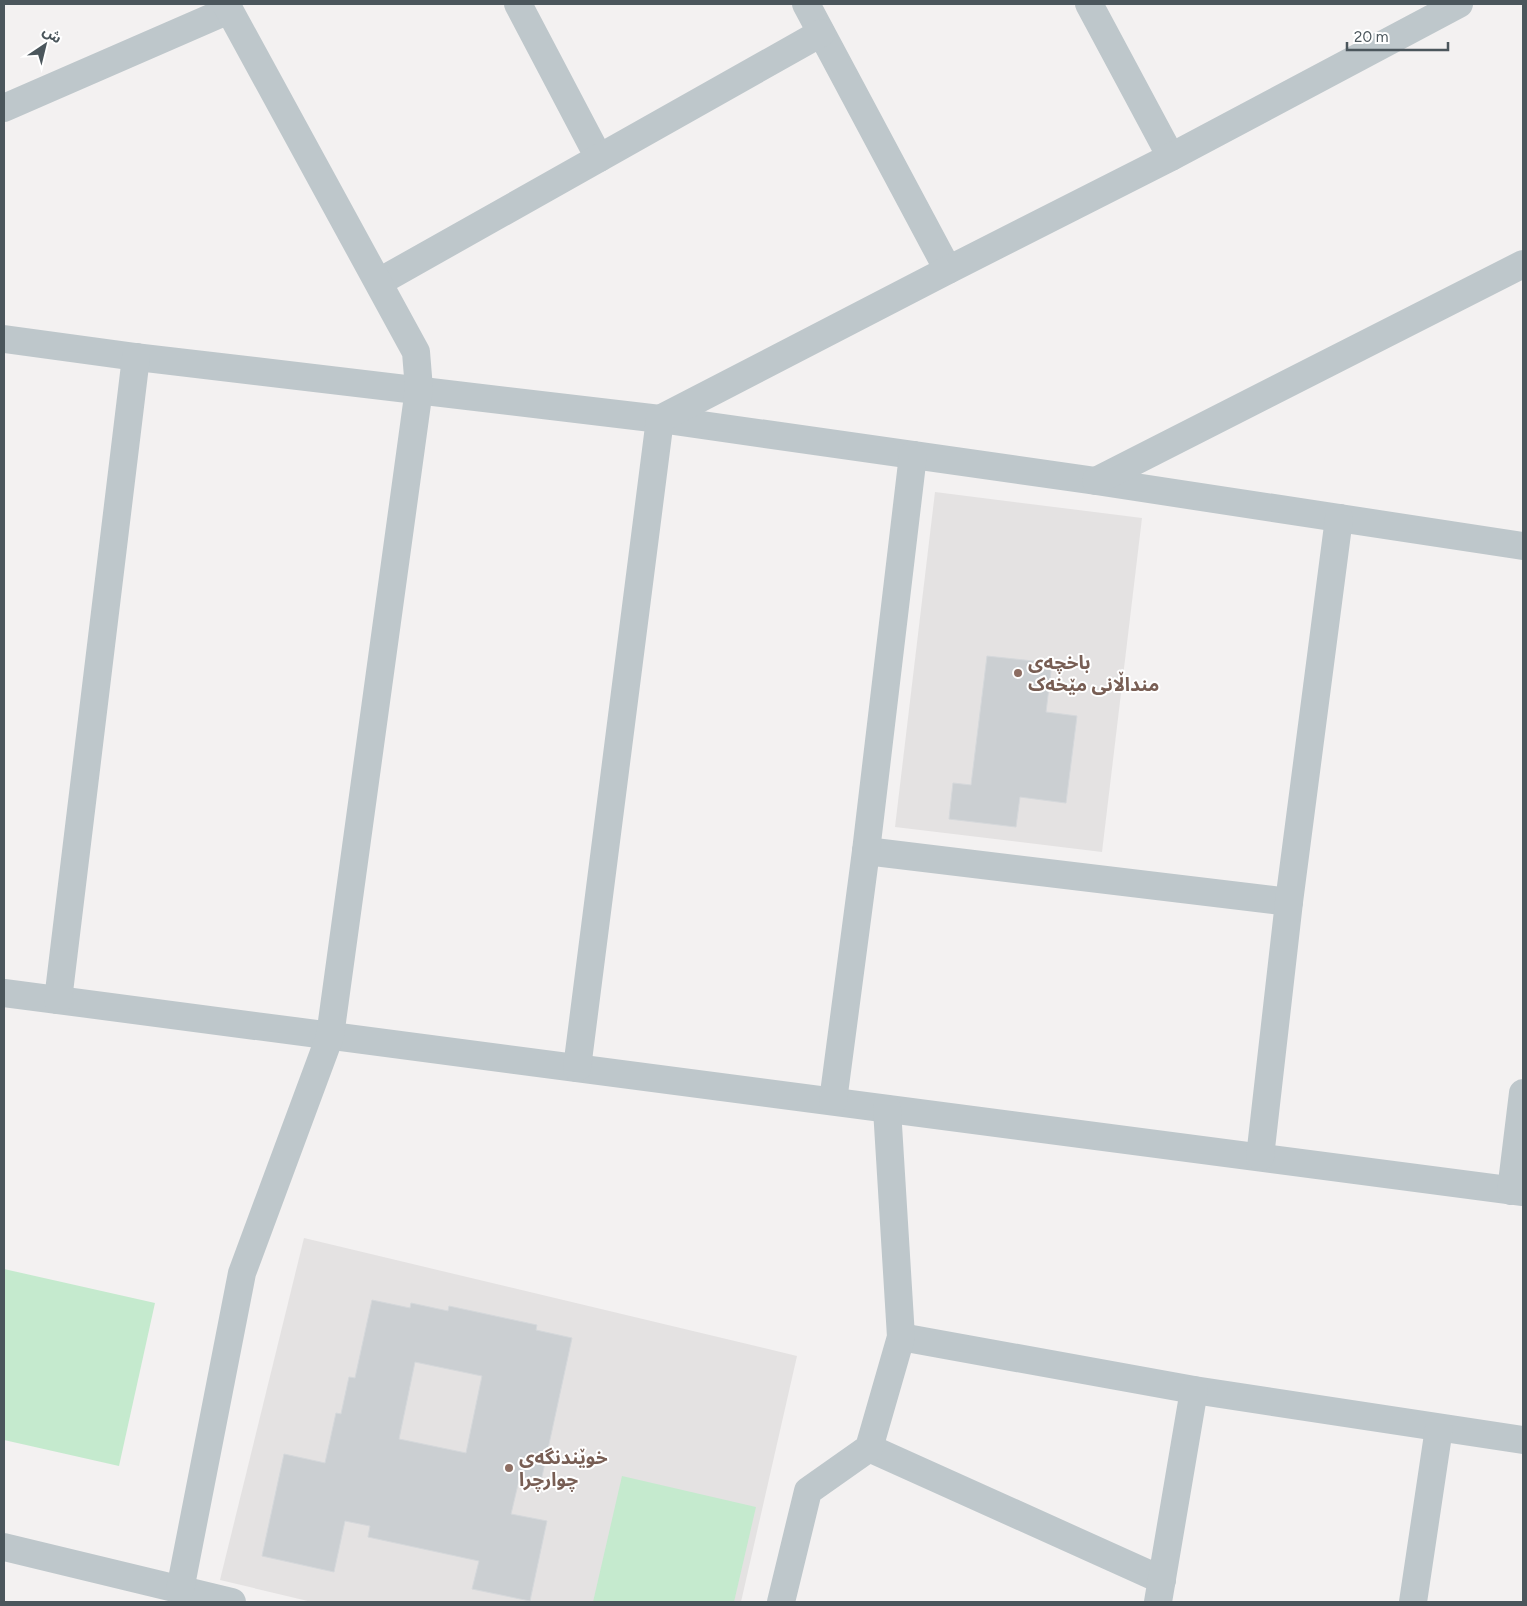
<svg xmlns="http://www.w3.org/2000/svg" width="1527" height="1606" font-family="Figtree,'Noto Sans Arabic',sans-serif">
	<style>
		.education { fill: #e4e2e2 }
		.green { fill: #c5eace }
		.building { fill: #cbcfd2; stroke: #d5d8db; fill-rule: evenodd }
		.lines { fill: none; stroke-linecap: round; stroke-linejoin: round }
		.street { stroke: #bec7cb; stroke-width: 28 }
		.education-dot { fill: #8d6e63; stroke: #fff; stroke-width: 2 }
		.labels { text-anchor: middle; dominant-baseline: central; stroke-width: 4; stroke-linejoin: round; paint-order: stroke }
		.education-label { font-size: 19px; font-weight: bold; fill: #785e54; stroke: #fff; text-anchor: start }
	</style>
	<rect width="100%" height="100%" fill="#f3f1f1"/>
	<!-- education -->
	<g class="education">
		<polygon points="935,492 1142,518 1102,852 895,827"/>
		<polygon points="304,1238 797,1356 741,1602 312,1602 220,1580"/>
	</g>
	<!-- green -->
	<g class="green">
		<polygon points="4,1269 155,1303 119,1466 4,1440"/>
		<polygon points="622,1476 756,1507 734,1602 593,1602"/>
	</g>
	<!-- building -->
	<g class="building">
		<polygon points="987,656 1052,663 1046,712 1077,716 1066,803 1020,797 1016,827 949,819 953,783 971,785"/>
		<path d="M372,1300L410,1308L411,1303L448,1311L449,1306L537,1325L536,1330L572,1338L541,1481L520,1476L511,1514L547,1521L530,1601L472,1589L479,1561L368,1537L370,1526L345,1521L334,1572L262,1556L284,1454L325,1463L336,1413L341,1414L349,1377L355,1378ZM415,1362L482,1376L466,1453L399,1439Z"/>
	</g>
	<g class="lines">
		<!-- street -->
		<g class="street">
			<polyline points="518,4 599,158"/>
			<polyline points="806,4 948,270"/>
			<polyline points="1089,4 1171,157"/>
			<polyline points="4,108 229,10"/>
			<polyline points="379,282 821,33"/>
			<polyline points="4,339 136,357 660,419 1096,481 1523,546"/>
			<polyline points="1096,481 1523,264"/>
			<polyline points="866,851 1289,902"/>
			<polyline points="4,993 1523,1192"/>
			<polyline points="58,1000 136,357"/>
			<polyline points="577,1068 660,419 948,270 1171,157 1459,4"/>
			<polyline points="833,1101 866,851 913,455"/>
			<polyline points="1260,1157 1289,902 1339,518"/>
			<polyline points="1511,1191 1523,1093"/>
			<polyline points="901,1337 1194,1390 1523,1440"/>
			<polyline points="869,1448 1162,1580"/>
			<polyline points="4,1547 232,1602"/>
			<polyline points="180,1590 242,1273 330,1036 419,389 416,352 226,4"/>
			<polyline points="781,1602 808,1491 869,1448 901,1337 887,1109"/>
			<polyline points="1158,1602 1194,1390"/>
			<polyline points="1413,1602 1439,1428"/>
		</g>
	</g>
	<!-- markers -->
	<g class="education-dot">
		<circle cx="1018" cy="673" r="5"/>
		<circle cx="509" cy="1468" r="5"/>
	</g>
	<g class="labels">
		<!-- education labels -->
		<g class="education-label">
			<text x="1028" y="662">باخچەی<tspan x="1028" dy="22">منداڵانی مێخەک</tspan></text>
			<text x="519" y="1457">خوێندنگەی<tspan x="519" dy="22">چوارچرا</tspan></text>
		</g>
	</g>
	<!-- border -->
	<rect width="1527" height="1606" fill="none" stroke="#4b565c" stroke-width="10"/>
	<!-- north arrow -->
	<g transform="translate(45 45) rotate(35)" stroke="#ffffff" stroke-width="4" paint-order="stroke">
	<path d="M0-4L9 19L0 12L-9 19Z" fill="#4b565c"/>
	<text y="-8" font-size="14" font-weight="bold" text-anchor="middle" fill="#4b565c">ش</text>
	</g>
	<!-- scale -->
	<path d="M1347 42v8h101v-8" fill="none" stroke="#4b565c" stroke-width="2.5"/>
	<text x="1354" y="42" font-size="15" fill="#4b565c" stroke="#ffffff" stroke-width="4" paint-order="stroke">20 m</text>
</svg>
